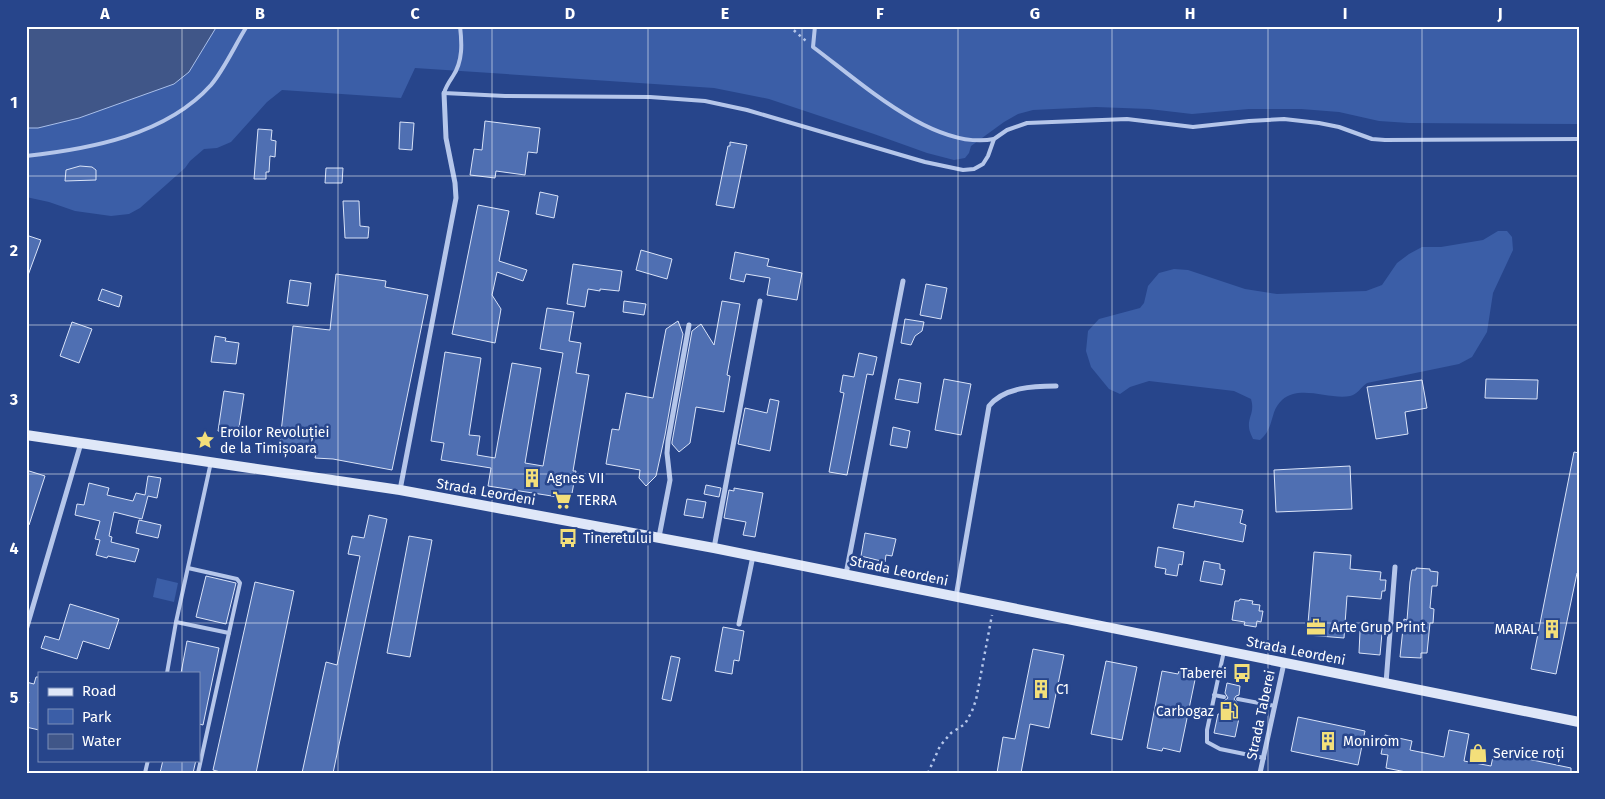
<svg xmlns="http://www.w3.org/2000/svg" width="1605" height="799" font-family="'Fira Sans',sans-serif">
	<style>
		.green { fill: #3b5ea7 }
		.water { fill: #405688; stroke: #a9bfea }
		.building { fill: #4f6fb2; stroke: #d9e3f8 }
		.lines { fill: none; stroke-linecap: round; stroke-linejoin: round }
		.path { stroke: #b5c6ea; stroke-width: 2.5; stroke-dasharray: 2.5 4; stroke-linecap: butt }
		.lane { stroke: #b5c6ea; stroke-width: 4 }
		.street { stroke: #b5c6ea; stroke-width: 5 }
		.secondary { stroke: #dfe7f8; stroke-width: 10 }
		.grid { fill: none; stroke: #fff; stroke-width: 1; stroke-opacity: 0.55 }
		.labels { text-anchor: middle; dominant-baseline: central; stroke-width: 5; stroke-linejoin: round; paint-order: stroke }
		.poi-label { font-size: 14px; fill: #fff; stroke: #27458b; text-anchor: start }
		.street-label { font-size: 14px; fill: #fff; stroke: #27458b }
		.neatline { fill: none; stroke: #fff; stroke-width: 2 }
		.grid-label { font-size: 16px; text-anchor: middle; font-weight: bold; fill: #fff }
	</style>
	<rect width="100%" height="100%" fill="#27458b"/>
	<!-- green -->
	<g class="green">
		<polygon points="26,26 1579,26 1579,124 1409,123 1379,121 1339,112 1301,109 1249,109 1192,114 1149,109 1096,107 1033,110 1018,114 1004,122 971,146 969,153 965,158 954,160 927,153 874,134 769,99 714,88 415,68 401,98 282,90 267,102 231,142 217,148 204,149 190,161 185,168 140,208 129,214 111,216 75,211 49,202 26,197"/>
		<path d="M1498,231H1507L1512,237L1513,250L1493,293L1487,332L1472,357L1459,364L1367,383C1361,387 1357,395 1350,396C1329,400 1300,384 1282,400C1269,412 1275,428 1260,440L1253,439C1252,436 1249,431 1249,427C1248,417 1255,412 1251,399L1234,391L1149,381L1130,387L1120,394L1109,389L1091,367L1086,351L1088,331L1099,319L1140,308L1144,303L1148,286L1159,273L1174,269L1188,270L1245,289L1277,294L1366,291L1382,285L1397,263L1409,254L1422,247H1441L1483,240Z"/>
		<polygon points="157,578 178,583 174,602 153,597"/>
	</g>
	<!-- water -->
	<polygon class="water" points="26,26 217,26 189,72 174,84 79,118 38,128 26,128"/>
	<!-- building -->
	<g class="building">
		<polygon points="485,121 540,128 537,153 528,152 525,175 496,171 495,178 470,175 474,149 482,150"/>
		<polygon points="400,122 414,123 412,150 399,149"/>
		<polygon points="258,129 272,130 271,140 276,141 275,157 270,156 269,172 266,172 266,179 254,179"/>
		<polygon points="730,142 747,145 734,208 716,205 728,146 730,146"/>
		<polygon points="80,166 92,167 96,170 96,180 65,181 66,170"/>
		<polygon points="326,168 343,168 342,183 325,183"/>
		<polygon points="540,192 558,196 554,218 536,214"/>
		<polygon points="343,201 359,201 360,226 369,227 368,238 345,238"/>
		<polygon points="478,205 509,211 499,261 527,270 523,281 497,272 492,295 501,309 495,343 452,334"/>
		<polygon points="26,235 41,240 27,278 26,277"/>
		<polygon points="641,250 672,259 667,279 636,270"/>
		<polygon points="735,252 769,259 767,266 802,273 797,300 767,295 770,278 746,274 744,282 730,279"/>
		<polygon points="573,264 622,271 619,291 600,289 600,291 588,289 585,307 567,304"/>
		<polygon points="336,274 386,281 385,287 428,295 392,470 333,459 315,458 316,454 279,450 293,326 330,330"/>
		<polygon points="290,280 311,283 308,306 287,303"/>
		<polygon points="926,284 947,288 941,319 920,315"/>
		<polygon points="102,289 122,296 119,307 98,300"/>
		<polygon points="624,301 646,304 644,315 623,312"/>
		<polygon points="722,301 740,304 727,375 730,376 724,412 696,407 690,443 679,452 672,444 672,442 692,331 701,324 714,345"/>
		<polygon points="547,308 574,312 569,341 581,343 576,373 589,375 573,471 576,471 571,499 488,486 491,468 441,460 444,443 431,441 445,352 481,358 469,435 480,436 477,455 495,458 512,363 541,368 525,463 543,466 563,353 540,349"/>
		<polygon points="905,319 924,322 922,331 915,336 911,345 901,343"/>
		<polygon points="678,321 683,334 665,435 656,476 646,486 639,478 640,470 606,464 612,429 619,430 626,393 653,398 666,329"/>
		<polygon points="72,322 92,329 79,363 60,356"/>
		<polygon points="215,336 226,338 225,341 239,343 236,364 211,362"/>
		<polygon points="859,353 877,357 873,375 867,374 847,475 829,472 844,393 840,392 843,375 854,377"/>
		<polygon points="899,379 921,383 918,403 895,399"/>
		<polygon points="944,379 971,384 961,435 935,430"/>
		<polygon points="1486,379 1538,380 1537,399 1485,398"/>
		<polygon points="1422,380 1427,408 1405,412 1408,434 1376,439 1367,387"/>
		<polygon points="224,391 244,394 238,434 218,431"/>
		<polygon points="770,399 779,401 770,451 738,444 745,408 767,413"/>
		<polygon points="893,427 910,431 907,448 890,445"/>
		<polygon points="1574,452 1579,453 1579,574 1577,573 1556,674 1531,669"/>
		<polygon points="1350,466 1352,509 1276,512 1274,470"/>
		<polygon points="26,470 45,476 29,525 26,525"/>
		<polygon points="148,476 161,478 157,498 148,496 142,519 114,512 109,536 112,537 111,542 139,549 135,562 108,556 107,558 96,555 100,540 95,539 100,521 75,515 77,504 84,505 89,483 109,488 107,495 133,501 136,493 145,495"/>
		<polygon points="706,485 721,488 719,497 704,494"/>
		<polygon points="734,488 763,493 755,537 743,535 746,522 724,518 729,490 734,491"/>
		<polygon points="687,499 706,502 703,518 684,515"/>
		<polygon points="1195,501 1243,510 1240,523 1246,525 1243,542 1173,528 1178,504 1194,507"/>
		<polygon points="369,515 387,519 333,773 302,773 326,662 337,665 360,556 348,554 352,536 364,538"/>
		<polygon points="139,520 161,525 158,538 136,533"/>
		<polygon points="865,533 896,539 892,556 886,555 885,562 861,556"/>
		<polygon points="409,536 432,540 410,657 387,653"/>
		<polygon points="1158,547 1184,552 1182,565 1179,564 1177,576 1165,574 1166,569 1155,567"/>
		<polygon points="1314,552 1351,555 1350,569 1381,572 1380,580 1386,580 1385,591 1382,591 1381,599 1347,596 1344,638 1307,635"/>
		<polygon points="1204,561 1220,564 1220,569 1225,570 1222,585 1200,581"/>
		<polygon points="1416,568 1430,569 1430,571 1438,572 1437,586 1432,586 1430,608 1434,609 1433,623 1430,623 1427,653 1421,653 1421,658 1400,657 1404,619 1407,620 1410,582 1412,570 1416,570"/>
		<polygon points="206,576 236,583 226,624 196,617"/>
		<polygon points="255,582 294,591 256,773 224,773 213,770"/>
		<polygon points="1240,599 1253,601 1252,604 1260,605 1259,611 1263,611 1261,622 1257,621 1256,627 1244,625 1245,622 1232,620 1235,601 1239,601"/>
		<polygon points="70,604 119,619 109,649 83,641 77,659 41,648 45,636 59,640"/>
		<polygon points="723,627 744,631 739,661 734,660 732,674 715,671"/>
		<polygon points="1360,631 1382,633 1380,655 1359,653"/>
		<polygon points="187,641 219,648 203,725 199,724 199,673 181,673"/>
		<polygon points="1033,649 1064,655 1049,728 1030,724 1021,773 997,773 1003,737 1015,739"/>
		<polygon points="671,656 680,658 671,701 662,699"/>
		<polygon points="1106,661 1137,667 1122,740 1091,734"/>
		<polygon points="1162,671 1178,674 1179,671 1196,675 1180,752 1163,748 1162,751 1147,748"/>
		<polygon points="36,677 39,677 39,730 26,727 26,711 29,702 26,701 26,682 34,684"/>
		<polygon points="1227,683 1240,686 1239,695 1236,696 1234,699 1237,703 1235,717 1239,718 1235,737 1214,733 1218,714 1221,714 1224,701 1228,698 1225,693"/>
		<polygon points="1298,717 1365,731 1358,765 1291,751"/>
		<polygon points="1449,730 1469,734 1464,761 1491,766 1494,752 1571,768 1571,773 1411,773 1386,768 1388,755 1381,754 1385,735 1412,741 1410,750 1444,757"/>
		<polygon points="163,760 196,760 193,773 160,773"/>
	</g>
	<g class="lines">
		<!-- path -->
		<g class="path">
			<polyline points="789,26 806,41"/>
			<polyline points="928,773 940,746 951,733 965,724 972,711 976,700 992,615"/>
		</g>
		<!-- lane -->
		<g class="lane">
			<path d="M460,26C462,43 463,61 453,76C449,82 446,86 444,93L505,96L650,97L705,101L747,110L925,162L963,170L974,169L983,164L988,156L994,139L1007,130L1027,123L1127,119L1193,127L1249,121L1284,119L1319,123L1339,127L1372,139L1385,140L1579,139"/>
			<path d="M815,26L813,47C859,81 934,151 994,139"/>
			<path d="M26,156C90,149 166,135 211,85C225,68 235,45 247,26"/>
			<polyline points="188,568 237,579 240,583 198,773"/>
			<polyline points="176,622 229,633"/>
			<polyline points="1224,651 1207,730 1207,742 1220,749 1264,758"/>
			<polyline points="167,673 176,622 211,462"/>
			<polyline points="1214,695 1224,697"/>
			<polyline points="1238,699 1275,706"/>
			<polyline points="145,773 148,760"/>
		</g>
		<!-- street -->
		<g class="street">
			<polyline points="400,490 456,198 455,183 446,138 444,93"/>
			<polyline points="659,537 670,480 667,453 668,441 689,325"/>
			<polyline points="714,548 760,301"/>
			<polyline points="846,574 903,281"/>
			<path d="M956,597L989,406C1004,387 1034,386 1056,386"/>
			<polyline points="739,624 753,556"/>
			<polyline points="26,630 81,443"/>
			<polyline points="1386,683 1395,567"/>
			<polyline points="1260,773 1284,663"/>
		</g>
		<!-- secondary -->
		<polyline class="secondary" points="26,435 400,490 714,548 1579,722"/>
	</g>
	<!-- grid -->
	<path class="grid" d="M182,26V673M338,26V773M492,26V773M648,26V773M802,26V773M958,26V773M1112,26V773M1268,26V773M1422,26V773M26,176H1579M26,325H1579M26,474H1579M26,623H1579M182,760V773"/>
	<!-- icons -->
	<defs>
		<g id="sight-bare" transform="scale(1.5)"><path d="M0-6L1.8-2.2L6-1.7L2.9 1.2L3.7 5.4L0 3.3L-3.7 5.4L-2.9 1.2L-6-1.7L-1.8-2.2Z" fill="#f3df7a" stroke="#27458b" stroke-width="2.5" paint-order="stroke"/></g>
		<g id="building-bare" transform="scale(1.5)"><path d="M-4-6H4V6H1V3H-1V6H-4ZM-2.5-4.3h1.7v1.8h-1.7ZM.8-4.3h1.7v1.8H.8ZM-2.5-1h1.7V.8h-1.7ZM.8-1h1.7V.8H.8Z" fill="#f3df7a" stroke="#27458b" stroke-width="2.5" paint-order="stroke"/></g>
		<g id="supermarket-bare" transform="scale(1.5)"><path d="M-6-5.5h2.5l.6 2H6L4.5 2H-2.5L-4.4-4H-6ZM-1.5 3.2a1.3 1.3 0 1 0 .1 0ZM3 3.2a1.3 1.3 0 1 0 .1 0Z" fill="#f3df7a" stroke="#27458b" stroke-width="2.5" paint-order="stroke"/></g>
		<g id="bus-bare" transform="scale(1.5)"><path d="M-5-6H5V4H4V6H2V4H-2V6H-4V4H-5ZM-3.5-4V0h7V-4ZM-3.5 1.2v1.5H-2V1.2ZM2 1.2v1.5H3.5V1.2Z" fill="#f3df7a" stroke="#27458b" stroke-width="2.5" paint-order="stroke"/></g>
		<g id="office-bare" transform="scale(1.5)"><path d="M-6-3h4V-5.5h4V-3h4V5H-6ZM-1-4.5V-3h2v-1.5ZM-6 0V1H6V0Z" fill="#f3df7a" stroke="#27458b" stroke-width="2.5" paint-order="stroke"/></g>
		<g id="fuel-bare" transform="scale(1.5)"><path d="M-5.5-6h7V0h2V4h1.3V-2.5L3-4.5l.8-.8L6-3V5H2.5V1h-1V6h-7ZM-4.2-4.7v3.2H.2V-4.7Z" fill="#f3df7a" stroke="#27458b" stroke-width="2.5" paint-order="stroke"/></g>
		<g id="shop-bare" transform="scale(1.5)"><path d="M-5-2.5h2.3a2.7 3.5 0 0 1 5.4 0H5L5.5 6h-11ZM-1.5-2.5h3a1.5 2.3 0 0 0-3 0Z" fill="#f3df7a" stroke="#27458b" stroke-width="2.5" paint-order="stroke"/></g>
	</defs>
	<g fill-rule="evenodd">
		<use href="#sight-bare" x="205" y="440"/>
		<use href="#building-bare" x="532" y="478"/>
		<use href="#supermarket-bare" x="562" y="500"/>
		<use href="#bus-bare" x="568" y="538"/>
		<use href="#office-bare" x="1316" y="627"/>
		<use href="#building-bare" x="1552" y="629"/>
		<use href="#bus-bare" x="1242" y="673"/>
		<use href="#building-bare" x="1041" y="689"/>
		<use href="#fuel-bare" x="1229" y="711"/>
		<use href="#building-bare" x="1328" y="741"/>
		<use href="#shop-bare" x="1478" y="753"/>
	</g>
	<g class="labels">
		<!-- poi labels -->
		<g class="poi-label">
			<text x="220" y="432">Eroilor Revoluției<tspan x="220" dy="16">de la Timișoara</tspan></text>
			<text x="547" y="478">Agnes VII</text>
			<text x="577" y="500">TERRA</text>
			<text x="583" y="538">Tineretului</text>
			<text x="1331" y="627">Arte Grup Print</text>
			<text x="1537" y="629" text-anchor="end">MARAL</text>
			<text x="1227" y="673" text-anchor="end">Taberei</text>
			<text x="1056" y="689">C1</text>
			<text x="1214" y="711" text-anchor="end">Carbogaz</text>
			<text x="1343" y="741">Monirom</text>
			<text x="1493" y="753">Service roți</text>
		</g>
		<!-- street labels -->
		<g class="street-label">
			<text transform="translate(486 492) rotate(10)">Strada Leordeni</text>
			<text transform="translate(899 571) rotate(12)">Strada Leordeni</text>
			<text transform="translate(1296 651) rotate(11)">Strada Leordeni</text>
			<text transform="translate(1261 715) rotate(-78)">Strada Taberei</text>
		</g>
	</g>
	<!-- border -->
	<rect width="1605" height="799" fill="none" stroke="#27458b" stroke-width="55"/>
	<!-- legend -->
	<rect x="38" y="672" width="162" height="90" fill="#27458b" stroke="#7d8fb9"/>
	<rect x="48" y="688" width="25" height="8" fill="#dfe7f8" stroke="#7d8fb9"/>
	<text x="82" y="696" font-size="15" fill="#ffffff">Road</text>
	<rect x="48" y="709" width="25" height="15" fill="#3b5ea7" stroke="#7d8fb9"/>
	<text x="82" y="722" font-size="15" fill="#ffffff">Park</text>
	<rect x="48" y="734" width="25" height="15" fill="#405688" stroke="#7d8fb9"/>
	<text x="82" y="746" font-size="15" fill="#ffffff">Water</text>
	<rect x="28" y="28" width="1550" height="744" class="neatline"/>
	<g class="grid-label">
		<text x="105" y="19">A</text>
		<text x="260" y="19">B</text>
		<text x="415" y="19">C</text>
		<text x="570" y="19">D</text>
		<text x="725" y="19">E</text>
		<text x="880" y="19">F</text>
		<text x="1035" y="19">G</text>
		<text x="1190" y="19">H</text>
		<text x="1345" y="19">I</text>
		<text x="1500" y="19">J</text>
		<text x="14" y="108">1</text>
		<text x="14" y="256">2</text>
		<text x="14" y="405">3</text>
		<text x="14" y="554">4</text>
		<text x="14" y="703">5</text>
	</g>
</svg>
